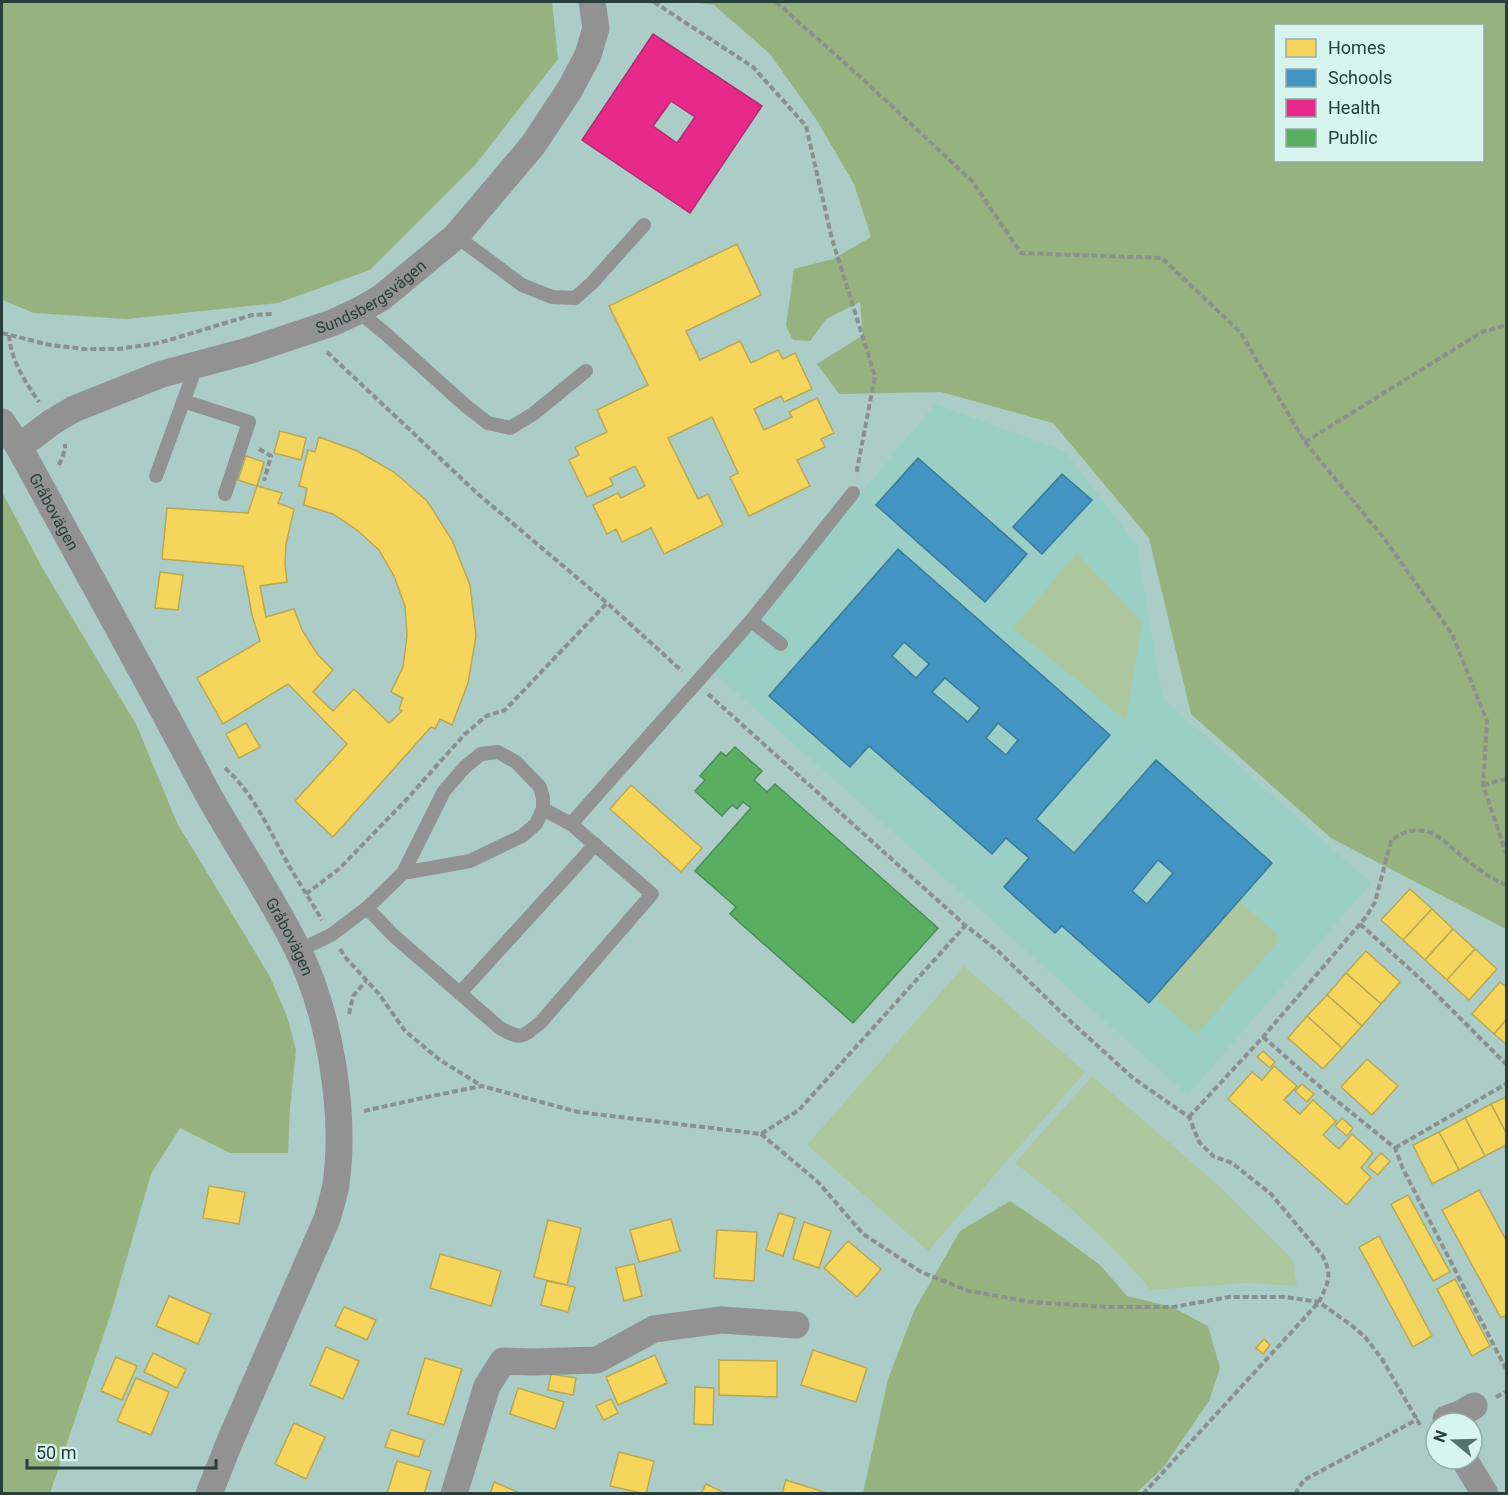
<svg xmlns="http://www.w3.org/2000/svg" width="1508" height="1495" font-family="Roboto,sans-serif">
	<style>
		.built { fill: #9acfc6 }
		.green { fill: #adc89e }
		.forest { fill: #96b27e; fill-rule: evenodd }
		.homes { fill: #f6d55c; stroke: #b8a852; stroke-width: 1.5 }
		.schools { fill: #4393c3; stroke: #3b7a9a; stroke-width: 1.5; fill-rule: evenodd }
		.health { fill: #e7298a; stroke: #ad3072; stroke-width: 1.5; fill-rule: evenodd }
		.public { fill: #5aae61; stroke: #4b8d56; stroke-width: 1.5 }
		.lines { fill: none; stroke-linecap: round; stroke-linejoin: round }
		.path { stroke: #89908e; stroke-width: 4; stroke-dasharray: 6 3; stroke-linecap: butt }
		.lane { stroke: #939292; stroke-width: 14 }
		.street { stroke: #939292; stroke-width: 27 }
		.labels { text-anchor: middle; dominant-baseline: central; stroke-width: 6; stroke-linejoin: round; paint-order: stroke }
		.street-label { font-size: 16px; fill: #273f3b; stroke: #d7f4ef }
	</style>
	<rect width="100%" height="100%" fill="#accdc7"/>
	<!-- built -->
	<polygon class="built" points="935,404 1065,451 1136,544 1163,698 1371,883 1188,1095 713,672"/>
	<!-- green -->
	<g class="green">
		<polygon points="1077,553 1142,622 1126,720 1013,628"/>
		<polygon points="1237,899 1281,938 1197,1034 1153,995"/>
		<polygon points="964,966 1085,1072 928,1251 807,1145"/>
		<path d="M1092,1076L1217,1184L1293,1260L1297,1286L1246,1283L1151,1290C1111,1243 1065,1201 1015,1163Z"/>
	</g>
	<!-- forest -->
	<g class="forest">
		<polygon points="2,2 552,2 558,59 475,165 370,270 278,303 127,319 34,313 2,300"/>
		<path d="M691,2H1506V929L1331,838L1191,714L1149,538L1053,423L941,392L839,394L817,364L863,335L860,302L826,319L810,341L793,340L786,326L794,269L833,259L871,237L854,184L816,119L770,54L714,5ZM1276,26H1482V160H1276Z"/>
		<polygon points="2,492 43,569 137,726 177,823 269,975 287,1016 296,1050 290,1108 288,1153 230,1153 180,1128 151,1174 111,1313 50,1493 2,1493"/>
		<polygon points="1010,1201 1044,1224 1100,1265 1127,1296 1172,1307 1208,1326 1220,1368 1209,1401 1163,1468 1136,1493 863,1493 888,1379 915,1309 960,1231"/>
	</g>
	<!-- homes -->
	<g class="homes">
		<polygon points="737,244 761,295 686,331 700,360 740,341 751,363 778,350 783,359 795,353 812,389 784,402 781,396 754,409 764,430 792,417 789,412 817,398 834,433 821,439 825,447 797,460 810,486 749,516 730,477 738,473 712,417 668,438 698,499 708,494 723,525 664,554 651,528 622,542 616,529 607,534 593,505 618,493 621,498 645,486 635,466 610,478 613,485 587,497 569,460 579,455 575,447 607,432 597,410 648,385 609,306"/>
		<polygon points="280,431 306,438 301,460 274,453"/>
		<polygon points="319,437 357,451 394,472 427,501 452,540 470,585 476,636 468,683 452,725 440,719 435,729 431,727 333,837 295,801 347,744 288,684 223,724 197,678 260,641 252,615 243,566 162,559 167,508 248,513 257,486 282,493 278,503 294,509 286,544 285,564 287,582 260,586 266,617 294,609 302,630 318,655 333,670 313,692 333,711 354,689 389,723 402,711 399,709 403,698 391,692 403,667 407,636 405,606 394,576 379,550 357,530 333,514 304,505 307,488 299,486 308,450 315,452"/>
		<polygon points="246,456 264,462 257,486 238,480"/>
		<polygon points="160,572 183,575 178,610 155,608"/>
		<polygon points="246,723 260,747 239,758 226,734"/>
		<polygon points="631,785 702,848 681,872 610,809"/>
		<polygon points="1410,889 1432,909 1403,940 1381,920"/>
		<polygon points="1432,909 1453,929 1425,960 1403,940"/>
		<polygon points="1453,929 1475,949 1447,980 1425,960"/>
		<polygon points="1475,949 1497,969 1469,1000 1447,980"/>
		<polygon points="1366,951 1400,982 1381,1004 1346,973"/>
		<polygon points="1346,973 1381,1004 1362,1026 1327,995"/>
		<polygon points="1500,982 1506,987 1506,1020 1494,1034 1472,1014"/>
		<polygon points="1327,995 1362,1026 1342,1048 1307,1016"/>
		<polygon points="1307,1016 1342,1048 1323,1069 1288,1038"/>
		<polygon points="1506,1020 1506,1044 1494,1034"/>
		<polygon points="1263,1051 1275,1062 1270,1068 1257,1057"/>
		<polygon points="1367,1059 1398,1086 1372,1115 1341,1087"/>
		<polygon points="1274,1066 1297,1086 1284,1100 1300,1114 1313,1100 1336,1121 1323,1135 1339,1149 1352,1134 1373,1153 1361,1168 1371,1177 1347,1205 1228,1099 1252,1072 1262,1080"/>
		<polygon points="1302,1084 1314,1094 1307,1102 1295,1091"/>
		<polygon points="1506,1097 1506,1133 1491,1104"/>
		<polygon points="1491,1104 1506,1133 1506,1145 1485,1156 1465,1118"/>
		<polygon points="1342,1118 1353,1128 1347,1136 1335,1126"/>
		<polygon points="1465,1118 1485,1156 1459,1170 1439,1132"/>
		<polygon points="1439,1132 1459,1170 1432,1184 1413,1145"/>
		<polygon points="1381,1153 1390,1161 1378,1175 1368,1167"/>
		<polygon points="209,1186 245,1192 239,1224 203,1218"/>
		<polygon points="1479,1190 1506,1240 1506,1315 1501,1318 1442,1210"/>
		<polygon points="1408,1195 1450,1272 1433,1281 1391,1204"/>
		<polygon points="779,1213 795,1218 783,1256 766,1250"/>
		<polygon points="671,1219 680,1251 639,1262 630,1230"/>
		<polygon points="548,1220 581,1228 567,1285 534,1277"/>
		<polygon points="804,1222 831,1231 819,1268 793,1259"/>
		<polygon points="717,1230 757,1232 754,1281 714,1278"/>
		<polygon points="1379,1236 1432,1336 1413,1347 1359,1247"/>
		<polygon points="848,1241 881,1269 857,1297 824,1268"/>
		<polygon points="440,1254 501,1271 491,1306 430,1288"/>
		<polygon points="634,1264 642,1296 624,1301 616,1268"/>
		<polygon points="1455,1279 1490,1346 1472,1356 1437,1289"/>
		<polygon points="547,1281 575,1287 568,1312 541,1305"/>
		<polygon points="169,1296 211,1314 198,1344 156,1326"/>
		<polygon points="344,1307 376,1320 367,1340 335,1326"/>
		<polygon points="1264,1339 1270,1345 1263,1354 1256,1348"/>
		<polygon points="326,1347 359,1361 343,1399 310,1385"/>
		<polygon points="813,1350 867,1368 856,1402 801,1385"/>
		<polygon points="153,1353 186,1369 177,1388 144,1372"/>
		<polygon points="655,1355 667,1383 618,1405 606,1377"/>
		<polygon points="116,1357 137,1366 122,1400 101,1391"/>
		<polygon points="425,1358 462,1369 444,1425 408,1414"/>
		<polygon points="719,1360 777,1361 777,1397 719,1395"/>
		<polygon points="551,1374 576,1378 573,1395 548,1390"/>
		<polygon points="136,1378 169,1392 151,1435 117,1421"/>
		<polygon points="695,1387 714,1388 713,1425 694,1424"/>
		<polygon points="518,1388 564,1402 555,1429 510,1414"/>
		<polygon points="611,1399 618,1413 604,1420 596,1406"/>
		<polygon points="294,1423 325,1437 306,1479 275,1464"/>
		<polygon points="391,1430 424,1440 419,1457 385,1447"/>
		<polygon points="619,1452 654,1461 646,1494 610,1486"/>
		<polygon points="397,1461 431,1471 424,1494 387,1494"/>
		<polygon points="786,1480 824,1492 823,1494 782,1494"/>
		<polygon points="494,1482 522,1494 490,1494"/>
		<polygon points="706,1484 727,1494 701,1494"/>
	</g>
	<!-- schools -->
	<g class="schools">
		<polygon points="918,458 1027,554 985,602 876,505"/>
		<polygon points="1062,474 1092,500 1042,554 1013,527"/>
		<path d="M898,549L1110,735L1036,819L1074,853L1156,760L1272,863L1149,1003L1062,926L1055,933L1004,887L1029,858L1006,838L992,854L869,746L850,767L769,696ZM904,642L929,664L916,678L892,656ZM945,678L980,708L968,722L932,692ZM998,723L1018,740L1006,755L986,738ZM1158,860L1173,873L1147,904L1132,891Z"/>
	</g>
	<!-- health -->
	<path class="health" d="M653,34L762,106L690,213L582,140ZM671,101L695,117L677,143L653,126Z"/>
	<!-- public -->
	<polygon class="public" points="735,747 762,771 754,780 767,792 775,784 938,928 853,1023 730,914 736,907 695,871 751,808 743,802 737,809 732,805 722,816 695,791 705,780 700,776 721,752 726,756"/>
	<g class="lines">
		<!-- path -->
		<g class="path">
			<polyline points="654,2 753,67 806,126 832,239 875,376 856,475"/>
			<polyline points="776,2 866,82 972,181 1021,253 1162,258 1240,332 1305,442 1383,537 1452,634 1487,721 1483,785 1506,853"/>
			<polyline points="2,333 50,345 84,349 118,349 159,343 252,315 272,314"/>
			<path d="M9,335C11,361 25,381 39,402"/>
			<polyline points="327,352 478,494 607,603 682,671"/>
			<polyline points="1305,442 1482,332 1506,325"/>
			<polyline points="259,449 271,456 264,481"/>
			<polyline points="59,465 65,450 65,444"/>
			<path d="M708,694L965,925L998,951L1068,1019L1133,1078L1189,1117L1199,1142L1213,1156L1232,1163L1271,1194L1322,1255C1333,1275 1328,1283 1319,1302L1351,1325L1365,1337L1382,1359L1420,1425"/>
			<path d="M225,768C254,794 269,830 288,864C299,883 311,901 322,920"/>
			<polyline points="1483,785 1506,779"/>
			<polyline points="306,894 339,869 407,799 464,735 486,716 505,710 607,603"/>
			<polyline points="1360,924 1425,983 1506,1064"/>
			<polyline points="340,949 346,958 379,994 405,1031 440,1060 482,1086"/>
			<polyline points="349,1014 353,996 366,981"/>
			<polyline points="1263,1037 1326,1092 1395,1148 1403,1169 1506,1369"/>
			<polyline points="364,1111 427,1097 482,1086 578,1112 761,1134 799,1110 965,926"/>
			<path d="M1189,1117L1263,1037L1366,917L1375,902L1391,841C1403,830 1418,827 1434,834C1440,837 1447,844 1452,848C1470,862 1486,877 1506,885"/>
			<polyline points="761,1134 818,1182 863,1234 921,1272 969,1291 1032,1302 1107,1307 1173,1307 1229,1297 1285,1297 1319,1302"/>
			<polyline points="1395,1148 1506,1084"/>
			<polyline points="1496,1397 1506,1392"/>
			<polyline points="1143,1494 1319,1302"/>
			<polyline points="1295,1494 1304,1480 1418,1419"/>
		</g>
		<!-- lane -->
		<g class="lane">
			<polyline points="456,236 522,285 552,297 575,298 592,283 644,225"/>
			<polyline points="358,311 387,335 466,406 488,423 510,428 533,414 586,371"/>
			<polyline points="183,401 249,422 225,494"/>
			<polyline points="156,476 197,364"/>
			<polyline points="751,621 781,644"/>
			<polyline points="571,824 751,621 853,493"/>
			<path d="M367,908L394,936L500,1028C522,1040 522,1038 541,1022L652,894L571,824L543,809"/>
			<polyline points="298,951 331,935 367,908 403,873 470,861 522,836 536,824 543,809 543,798 540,787 516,762 498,752 481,754 465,767 444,791 403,873"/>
			<polyline points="460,993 584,857 595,844"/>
		</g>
		<!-- street -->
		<g class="street">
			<path id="s1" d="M2,422L19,447C80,559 143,671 203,785C233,841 270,893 298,950C330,1015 346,1113 336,1184C334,1196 330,1208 327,1219L230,1441L209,1494"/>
			<path id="s2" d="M19,447L52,422L74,409L162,374L248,351L332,323L358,311L381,298L456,236L533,145L570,89L588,55L596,28L592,2"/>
			<polyline points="1447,1423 1446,1419 1460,1414 1474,1406"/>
			<polyline points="1464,1459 1485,1494"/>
			<polyline points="454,1494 487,1386 503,1361 533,1362 597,1360 654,1329 721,1320 796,1325"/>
		</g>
	</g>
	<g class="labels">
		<!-- street labels -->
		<g class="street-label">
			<text stroke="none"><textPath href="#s2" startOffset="386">Sundsbergsvägen</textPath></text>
			<text stroke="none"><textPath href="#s1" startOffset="104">Gråbovägen</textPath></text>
			<text stroke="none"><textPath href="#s1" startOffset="590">Gråbovägen</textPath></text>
		</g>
	</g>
	<!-- border -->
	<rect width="1508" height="1495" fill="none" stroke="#273f3b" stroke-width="6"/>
	<!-- legend -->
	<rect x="1274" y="24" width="210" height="138" fill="#d7f4ef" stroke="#91aca7" stroke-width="1.5"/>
	<rect x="1286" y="39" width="30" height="18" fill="#f6d55c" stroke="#91aca7" stroke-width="1.5"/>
	<text x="1328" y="54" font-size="18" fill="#273f3b">Homes</text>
	<rect x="1286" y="69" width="30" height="18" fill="#4393c3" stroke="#91aca7" stroke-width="1.5"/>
	<text x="1328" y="84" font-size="18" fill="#273f3b">Schools</text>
	<rect x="1286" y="99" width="30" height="18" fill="#e7298a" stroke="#91aca7" stroke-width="1.5"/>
	<text x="1328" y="114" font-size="18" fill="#273f3b">Health</text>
	<rect x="1286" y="129" width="30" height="18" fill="#5aae61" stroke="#91aca7" stroke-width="1.5"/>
	<text x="1328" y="144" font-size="18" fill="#273f3b">Public</text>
	<!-- north arrow -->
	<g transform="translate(1454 1441) rotate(289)"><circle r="28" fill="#d7f4ef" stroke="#91aca7" stroke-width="1.5"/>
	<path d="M0-4.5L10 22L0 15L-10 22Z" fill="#56716c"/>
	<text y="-9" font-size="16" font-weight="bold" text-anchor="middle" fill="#273f3b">N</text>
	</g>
	<!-- scale -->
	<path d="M27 1459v9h189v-9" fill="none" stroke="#273f3b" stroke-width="3"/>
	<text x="36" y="1459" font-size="18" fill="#273f3b" stroke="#d7f4ef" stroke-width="4.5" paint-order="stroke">50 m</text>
</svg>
